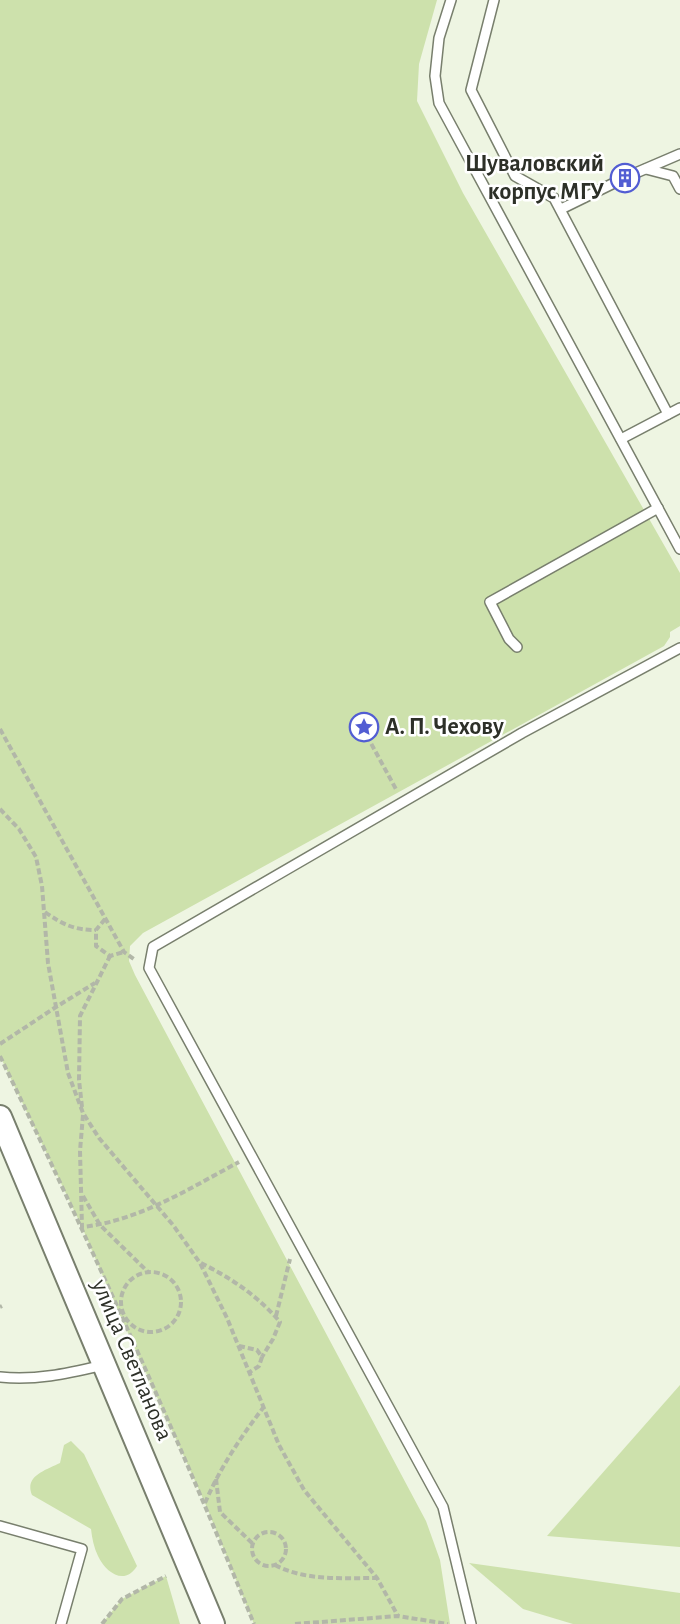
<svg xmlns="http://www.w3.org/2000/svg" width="680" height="1624" font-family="'Alegreya Sans',sans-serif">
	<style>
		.green { fill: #cde1ac }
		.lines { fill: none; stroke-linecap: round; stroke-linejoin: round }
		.service-casing { stroke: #787f6d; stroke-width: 12 }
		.tertiary-casing { stroke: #787f6d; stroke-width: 26 }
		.path { stroke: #b2b7a8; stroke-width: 4; stroke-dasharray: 6 3; stroke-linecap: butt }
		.service { stroke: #fff; stroke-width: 9 }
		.tertiary { stroke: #fff; stroke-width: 22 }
		.labels { text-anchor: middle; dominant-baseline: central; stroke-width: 5; stroke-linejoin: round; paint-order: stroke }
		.poi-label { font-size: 24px; font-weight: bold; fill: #2d3028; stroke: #fff; text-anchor: end }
		.street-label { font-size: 24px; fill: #2d3028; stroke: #fff }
	</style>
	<rect width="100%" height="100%" fill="#eef5e2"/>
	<!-- green -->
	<g class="green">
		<polygon points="0,0 437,0 419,64 417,101 463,193 680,573 680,626 670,632 670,637 664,646 143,933 130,946 129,961 135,975 426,1521 440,1560 450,1624 254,1624 205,1503 114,1302 82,1227 0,1056"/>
		<polygon points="680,1385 680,1547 547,1536"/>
		<path d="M71,1441L84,1454L137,1566C125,1586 106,1573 98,1556C94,1548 92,1538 91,1529L32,1495C24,1476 46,1470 60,1463L64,1445Z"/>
		<polygon points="469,1563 680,1593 680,1624 573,1624 523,1609"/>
		<polygon points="166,1576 180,1624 102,1624 122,1599"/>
	</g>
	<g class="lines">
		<!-- service casing -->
		<g class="service-casing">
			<g id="service">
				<polyline points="451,0 439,38 435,76 439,103 680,549"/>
				<polyline points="494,0 471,90 515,176 554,198 668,414"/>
				<polyline points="646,169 673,176 680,189"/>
				<polyline points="638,172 680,154"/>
				<polyline points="561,209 612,184"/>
				<polyline points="621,439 680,408"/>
				<polyline points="517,647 509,639 490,602 658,508"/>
				<path d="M0,1377C36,1381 69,1373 104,1365"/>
				<polyline points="0,1526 82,1549 61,1624"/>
				<polyline points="471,1624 443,1507 149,968 153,947 522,733 680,648"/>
			</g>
		</g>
		<!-- tertiary casing -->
		<g class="tertiary-casing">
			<polyline id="tertiary" points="0,1117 213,1624"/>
		</g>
		<!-- path -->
		<g class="path">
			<polyline points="0,729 124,952 135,960"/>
			<polyline points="367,736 397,791"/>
			<polyline points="0,809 19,829 36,857 42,886 48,963 68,1073 83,1113 99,1138 173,1225 200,1263 227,1318 279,1445 304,1490 377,1578 398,1616"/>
			<path d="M45,912C63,925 75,930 96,930"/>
			<polyline points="105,919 96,930 96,946 110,956 124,952"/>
			<polyline points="0,1044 56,1007 95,983"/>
			<path d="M0,1056C90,1243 176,1432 254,1624"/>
			<polyline points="82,1107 79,1080 80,1016 110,956"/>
			<path d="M83,1115L80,1151L82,1227C139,1221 190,1188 239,1162"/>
			<polyline points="83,1196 100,1225 148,1272"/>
			<path d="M201,1263C231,1278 258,1296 280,1322L273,1339L262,1357"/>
			<circle cx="151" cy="1302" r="30"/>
			<polyline points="0,1307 2,1306"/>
			<polyline points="276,1316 290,1259"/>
			<polyline points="239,1346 257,1350 262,1357 259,1366 250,1372"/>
			<polyline points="216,1479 220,1512 253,1544"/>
			<path d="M205,1503C220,1468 240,1438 263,1408"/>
			<circle cx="269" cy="1549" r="17"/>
			<path d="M275,1565C305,1581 342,1578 376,1578"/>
			<polyline points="102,1624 122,1599 166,1576"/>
			<polyline points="295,1624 398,1616 448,1624"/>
		</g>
		<!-- service -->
		<use href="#service" class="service"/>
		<!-- tertiary -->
		<use href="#tertiary" class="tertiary"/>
	</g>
	<!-- icons -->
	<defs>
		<g id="building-ring" transform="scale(1.5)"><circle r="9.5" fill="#fff" stroke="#525dd3" stroke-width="1.5"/><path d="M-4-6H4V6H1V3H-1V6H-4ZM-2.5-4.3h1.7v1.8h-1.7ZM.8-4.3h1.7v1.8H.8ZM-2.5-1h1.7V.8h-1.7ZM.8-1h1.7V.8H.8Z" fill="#525dd3"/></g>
		<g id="sight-ring" transform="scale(1.5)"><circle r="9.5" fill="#fff" stroke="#525dd3" stroke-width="1.5"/><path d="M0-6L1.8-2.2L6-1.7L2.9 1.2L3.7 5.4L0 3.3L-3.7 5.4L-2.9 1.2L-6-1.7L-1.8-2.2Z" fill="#525dd3"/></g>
	</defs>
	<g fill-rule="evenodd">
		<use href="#building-ring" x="625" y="178"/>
		<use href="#sight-ring" x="364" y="727"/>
	</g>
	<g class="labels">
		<!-- poi labels -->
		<g class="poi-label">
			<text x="604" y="164">Шуваловский<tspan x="604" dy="28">корпус МГУ</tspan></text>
			<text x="385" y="727" text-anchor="start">А. П. Чехову</text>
		</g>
		<!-- street labels -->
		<g class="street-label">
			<text transform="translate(132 1360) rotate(67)">улица Светланова</text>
		</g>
	</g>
</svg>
